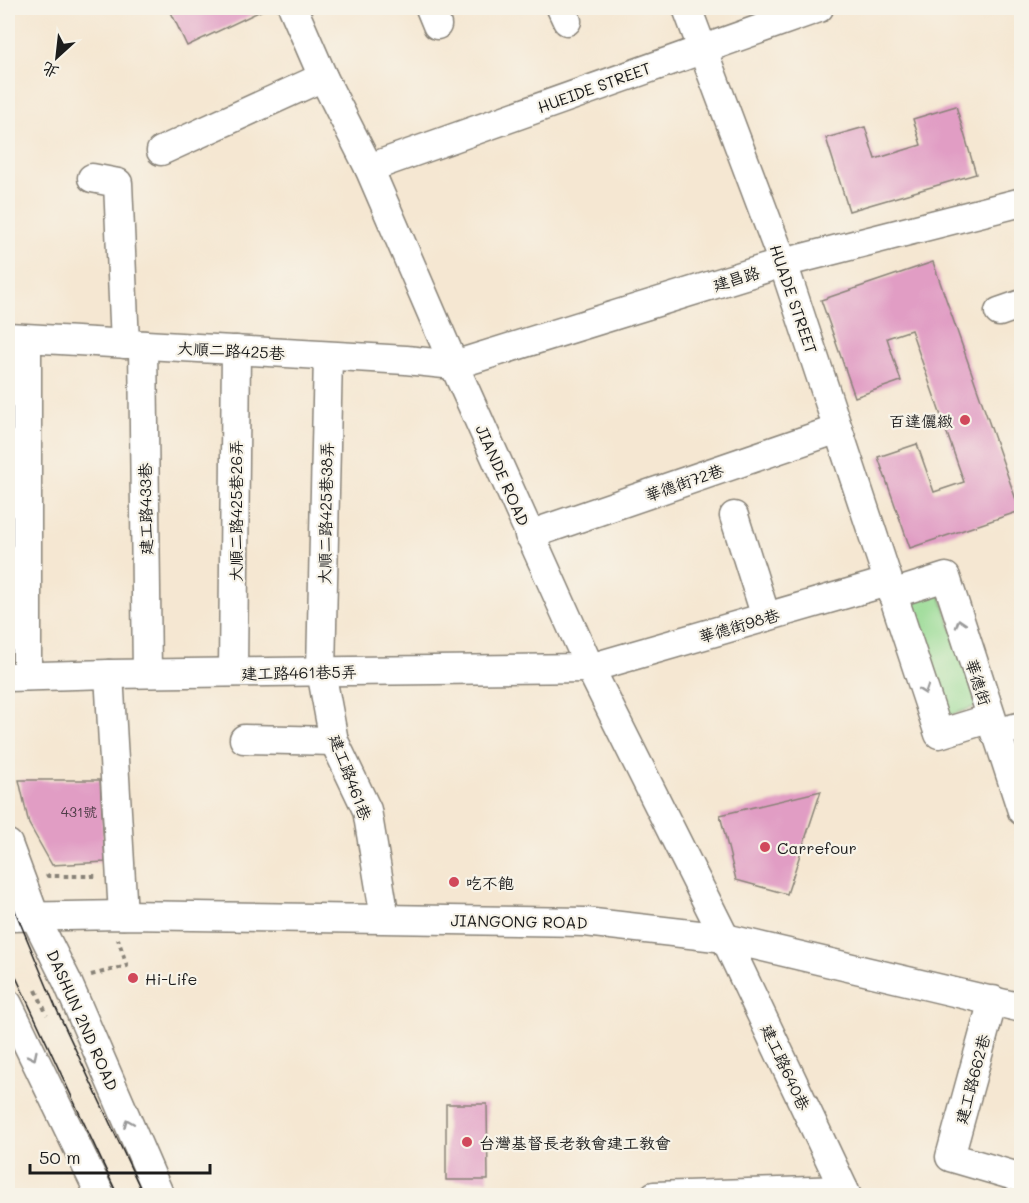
<svg xmlns="http://www.w3.org/2000/svg" width="1029" height="1203" font-family="Mali,'LXGW WenKai TC',sans-serif">
	<style>
		.green { fill: #96da93; stroke: #597b58; stroke-width: 1.5 }
		.building { fill: #e19dc4 }
		.lines { fill: none; stroke-linecap: round; stroke-linejoin: round }
		.minor-casing { stroke: #888277; stroke-width: 31 }
		.path { stroke: #888277; stroke-width: 4; stroke-dasharray: 4.5 4.5; stroke-linecap: butt }
		.minor { stroke: #fff; stroke-width: 28 }
		.tram { stroke: #1c1c1c; stroke-width: 1.5 }
		.oneway { stroke: #999 }
		.poi-dot { fill: #d1495b; stroke: #f7f3e8; stroke-width: 2 }
		.labels { text-anchor: middle; dominant-baseline: central; stroke-width: 4.5; stroke-linejoin: round; paint-order: stroke }
		.number-label { font-size: 14px; fill: #4d3c46 }
		.street-label { font-size: 16px; fill: #1c1c1c; stroke: #f7f3e8 }
		.poi-label { font-size: 16px; fill: #1c1c1c; stroke: #f7f3e8; text-anchor: start }
	</style>
	<rect width="100%" height="100%" fill="#f7f3e8"/>
	<filter id="ink" filterUnits="userSpaceOnUse"><feTurbulence type="fractalNoise" baseFrequency=".0167" numOctaves="2"/><feDisplacementMap in="SourceGraphic" scale="12" xChannelSelector="R" yChannelSelector="G"/><feConvolveMatrix kernelMatrix="1 2 1 2 8 2 1 2 1" color-interpolation-filters="sRGB"/></filter>
	<filter id="wash" filterUnits="userSpaceOnUse"><feTurbulence type="fractalNoise" baseFrequency=".008" numOctaves="4" result="noise"/><feDisplacementMap in="SourceGraphic" scale="24" xChannelSelector="R" yChannelSelector="G"/><feGaussianBlur stdDeviation="1.35" result="paint"/><feColorMatrix in="noise" values="0 0 0 0 0 0 0 0 0 0 0 0 0 0 0 0 0 1.4 0 .05"/><feComposite in="paint" operator="in"/></filter>
	<g filter="url(#wash)">
		<rect width="100%" height="100%" fill="#f5e7d2"/>
		<!-- green -->
		<polygon class="green" points="938,587 978,706 942,718 902,599"/>
		<g id="blocks">
			<!-- building -->
			<g class="building">
				<polygon points="169,8 267,8 187,46"/>
				<polygon points="956,106 976,174 849,211 826,138 865,127 875,159 921,145 913,119"/>
				<polygon points="933,262 1020,511 910,548 878,457 917,444 934,492 964,482 911,330 887,338 901,381 855,397 821,300"/>
				<polygon points="19,780 100,780 105,862 52,865 29,824"/>
				<polygon points="821,791 787,894 736,880 720,815"/>
				<polygon points="446,1104 487,1104 488,1180 446,1180"/>
			</g>
		</g>
	</g>
	<g filter="url(#ink)">
		<use href="#blocks" fill-opacity="0" stroke="#888277" stroke-width="1.5"/>
		<g class="lines">
			<!-- minor casing -->
			<g class="minor-casing">
				<g id="minor">
					<polyline points="293,8 323,77 369,168 454,365 590,668 725,938 847,1196"/>
					<polyline points="430,8 437,25"/>
					<polyline points="561,8 567,21"/>
					<polyline points="687,8 783,263 939,734 991,718"/>
					<polyline points="161,151 323,77"/>
					<polyline points="369,168 819,8"/>
					<polyline points="92,178 118,183 125,344"/>
					<polyline points="999,312 1022,304"/>
					<polyline points="8,337 406,360 454,365 783,263 1022,202"/>
					<polyline points="27,339 27,676"/>
					<polyline points="143,345 147,673"/>
					<polyline points="328,356 321,671 334,741 367,810 385,918"/>
					<polyline points="734,516 766,617"/>
					<polyline points="529,535 838,429"/>
					<polyline points="892,594 946,577 1022,811"/>
					<polyline points="233,672 236,350"/>
					<polyline points="109,674 123,915"/>
					<polyline points="8,677 109,674 590,668 887,582"/>
					<polyline points="995,733 1022,726"/>
					<polyline points="244,739 334,741"/>
					<polyline points="8,844 35,917 67,981 160,1196"/>
					<polyline points="8,917 123,915 585,922 725,938 1022,1008"/>
					<polyline points="993,1000 950,1157 1022,1178"/>
					<polyline points="8,1004 101,1196"/>
					<polyline points="654,1196 844,1190"/>
				</g>
			</g>
			<!-- path -->
			<g class="path">
				<polyline points="47,874 48,876 96,876"/>
				<polyline points="91,975 127,966 118,939"/>
				<polyline points="36,990 47,1015"/>
			</g>
			<!-- minor -->
			<use href="#minor" class="minor"/>
			<!-- tram -->
			<g class="tram">
				<polyline points="8,894 56,1008 144,1196"/>
				<polyline points="8,960 118,1196"/>
			</g>
		</g>
		<!-- one-way arrows -->
		<defs><path id="oneway-chevron" d="M-2-3.5L2.5 0L-2 3.5" fill="none" stroke-width="1.6" stroke-linecap="round" stroke-linejoin="round" transform="scale(1.5)"/></defs>
		<g class="oneway">
			<use href="#oneway-chevron" transform="translate(960 623) rotate(-108)"/>
			<use href="#oneway-chevron" transform="translate(924 690) rotate(71)"/>
			<use href="#oneway-chevron" transform="translate(33 1056) rotate(64)"/>
			<use href="#oneway-chevron" transform="translate(128 1123) rotate(-113)"/>
		</g>
	</g>
	<!-- markers -->
	<g class="poi-dot">
		<circle cx="965" cy="420" r="6"/>
		<circle cx="765" cy="847" r="6"/>
		<circle cx="454" cy="882" r="6"/>
		<circle cx="133" cy="978" r="6"/>
		<circle cx="467" cy="1142" r="6"/>
	</g>
	<g class="labels">
		<!-- number labels -->
		<g class="number-label">
			<text x="79" y="811">431號</text>
		</g>
		<!-- street labels -->
		<g class="street-label">
			<text transform="translate(594 87) rotate(-20)">HUEIDE STREET</text>
			<text transform="translate(736 278) rotate(-17)">建昌路</text>
			<text transform="translate(794 299) rotate(71)">HUADE STREET</text>
			<text transform="translate(231 350) rotate(3)">大順二路425巷</text>
			<text transform="translate(503 475) rotate(66)">JIANDE ROAD</text>
			<text transform="translate(684 482) rotate(-19)">華德街72巷</text>
			<text transform="translate(145 509) rotate(-91)">建工路433巷</text>
			<text transform="translate(235 511) rotate(-90)">大順二路425巷26弄</text>
			<text transform="translate(325 513) rotate(-89)">大順二路425巷38弄</text>
			<text transform="translate(739 625) rotate(-16)">華德街98巷</text>
			<text transform="translate(299 672) rotate(-1)">建工路461巷5弄</text>
			<text transform="translate(979 682) rotate(72)">華德街</text>
			<text transform="translate(351 777) rotate(69)">建工路461巷</text>
			<text transform="translate(519 921) rotate(1)">JIANGONG ROAD</text>
			<text transform="translate(83 1020) rotate(66)">DASHUN 2ND ROAD</text>
			<text transform="translate(786 1067) rotate(65)">建工路640巷</text>
			<text transform="translate(972 1079) rotate(-75)">建工路662巷</text>
		</g>
		<!-- poi labels -->
		<g class="poi-label">
			<text x="953" y="420" text-anchor="end">百達儷緻</text>
			<text x="777" y="847">Carrefour</text>
			<text x="466" y="882">吃不飽</text>
			<text x="145" y="978">Hi-Life</text>
			<text x="479" y="1142">台灣基督長老教會建工教會</text>
		</g>
	</g>
	<!-- margin -->
	<rect width="1029" height="1203" fill="none" stroke="#f7f3e8" stroke-width="30"/>
	<!-- north arrow -->
	<g transform="translate(57 57) rotate(207)" stroke="#f7f3e8" stroke-width="4.5" paint-order="stroke">
	<path d="M0-4.5L10 22L0 15L-10 22Z" fill="#1c1c1c"/>
	<text y="-9" font-size="16" font-weight="bold" text-anchor="middle" fill="#1c1c1c">北</text>
	</g>
	<!-- scale -->
	<path d="M30 1164v9h180v-9" fill="none" stroke="#1c1c1c" stroke-width="3"/>
	<text x="39" y="1164" font-size="18" fill="#1c1c1c" stroke="#f7f3e8" stroke-width="4.5" paint-order="stroke">50 m</text>
</svg>
